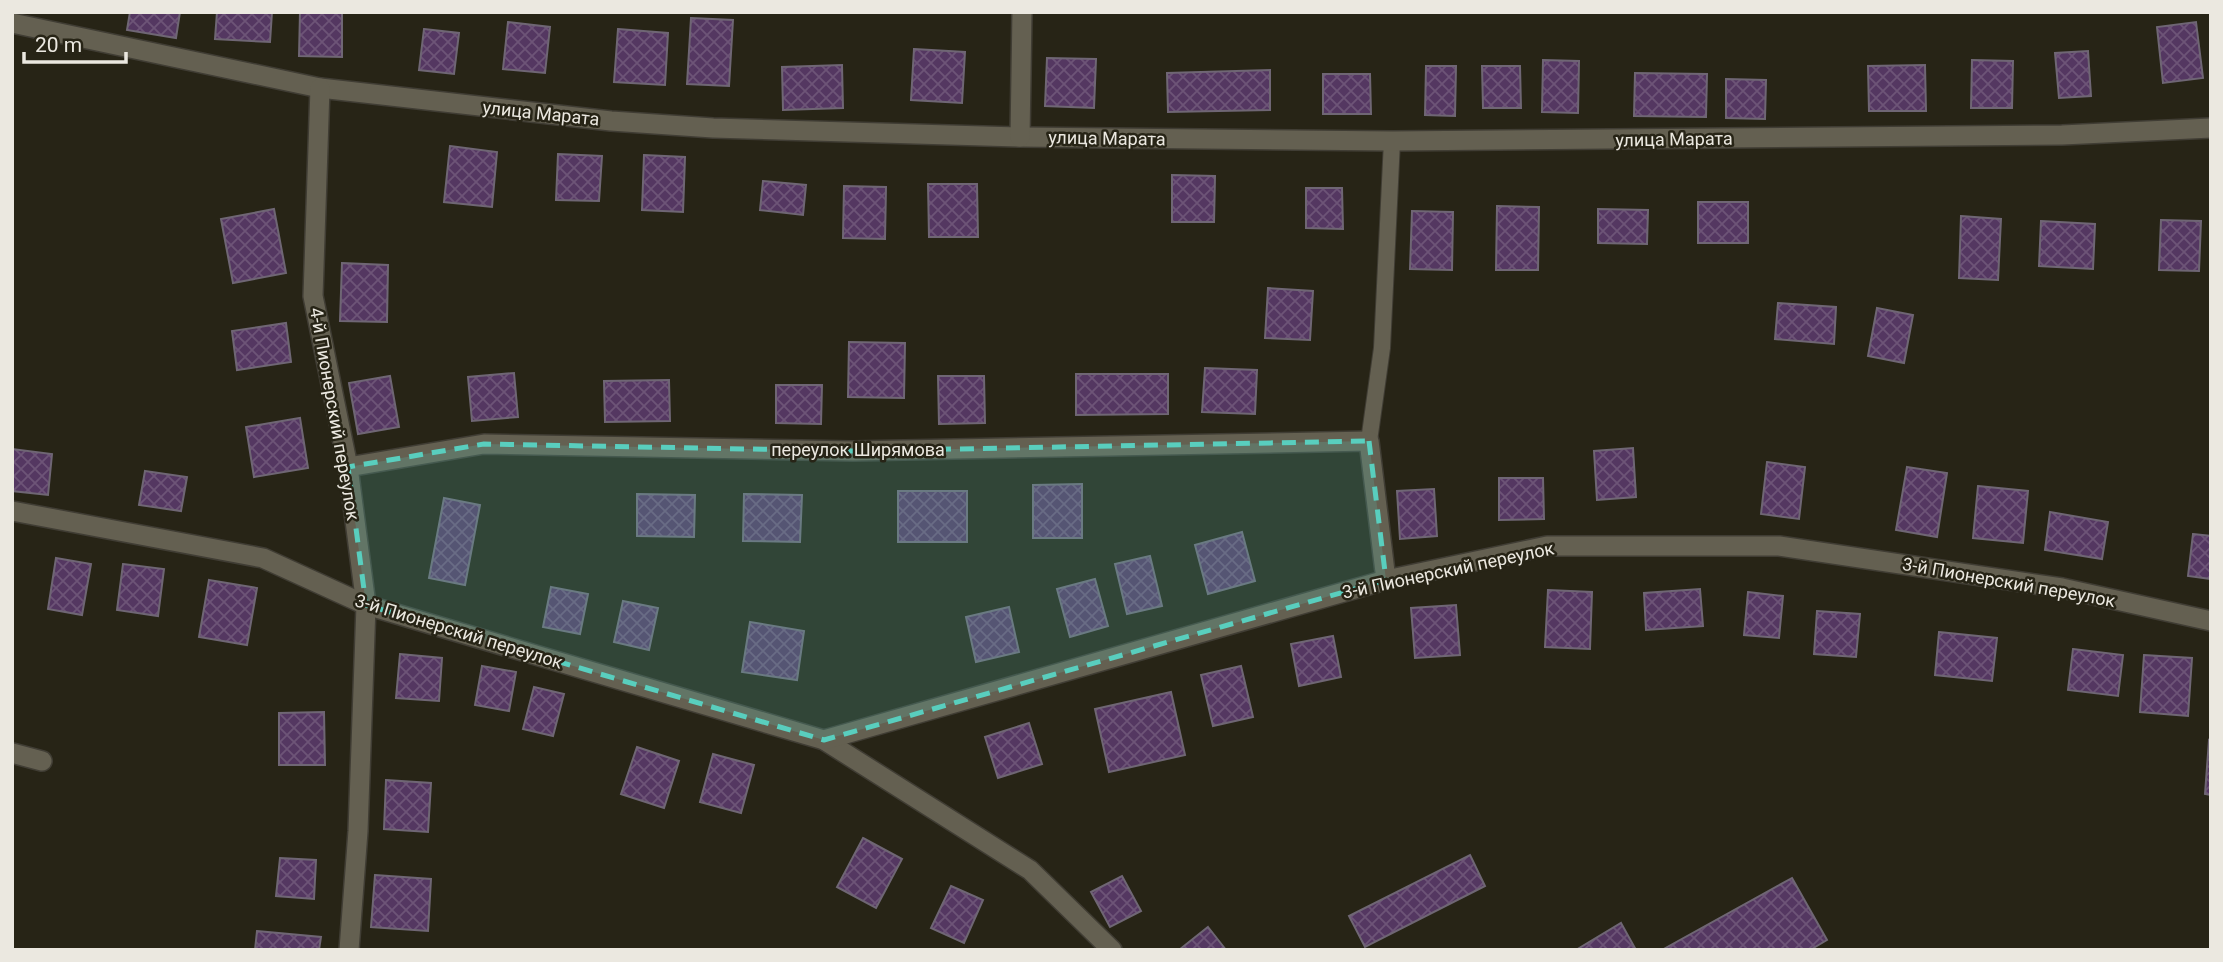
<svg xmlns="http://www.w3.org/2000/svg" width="2223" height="962" font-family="Roboto,sans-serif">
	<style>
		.building { fill: url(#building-cross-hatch); stroke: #6f6674; stroke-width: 2 }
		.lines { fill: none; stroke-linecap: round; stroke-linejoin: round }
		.service-casing { stroke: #403d34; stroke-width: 18 }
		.minor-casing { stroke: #403d34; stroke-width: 22 }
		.service { stroke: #646051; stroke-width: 16 }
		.minor { stroke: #646051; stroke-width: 19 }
		.marked { fill: #59cebe; fill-opacity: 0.2; stroke: #59cebe; stroke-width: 5; stroke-dasharray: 14 9; stroke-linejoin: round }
		.labels { text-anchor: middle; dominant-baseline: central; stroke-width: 5; stroke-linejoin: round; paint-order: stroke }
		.street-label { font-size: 18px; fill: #ebe8e0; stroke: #272416 }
	</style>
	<defs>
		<pattern id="building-cross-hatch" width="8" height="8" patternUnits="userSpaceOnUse" patternTransform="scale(1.75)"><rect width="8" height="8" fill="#543761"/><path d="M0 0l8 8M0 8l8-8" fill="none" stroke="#6d5477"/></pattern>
	</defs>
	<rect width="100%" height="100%" fill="#272416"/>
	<!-- building -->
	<g class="building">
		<polygon points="130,12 180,12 176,38 127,30"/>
		<polygon points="217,12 272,12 270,42 215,39"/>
		<polygon points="300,12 342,13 342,57 299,56"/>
		<polygon points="691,18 733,20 729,86 687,84"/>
		<polygon points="508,22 550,27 545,73 503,69"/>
		<polygon points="2196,22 2203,78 2163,83 2157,27"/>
		<polygon points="424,29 459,33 454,74 419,70"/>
		<polygon points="618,29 668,33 665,85 614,82"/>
		<polygon points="914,49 965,52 962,103 911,100"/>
		<polygon points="2088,51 2091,96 2059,98 2055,53"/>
		<polygon points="1047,58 1096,59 1094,108 1045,106"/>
		<polygon points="1543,60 1579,61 1578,113 1542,112"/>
		<polygon points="1972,60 2013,61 2012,108 1971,108"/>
		<polygon points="842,65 843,108 783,110 782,67"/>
		<polygon points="1925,65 1926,111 1869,111 1868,66"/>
		<polygon points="1426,66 1456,66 1455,116 1425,115"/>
		<polygon points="1482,66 1520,66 1521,108 1483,108"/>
		<polygon points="1270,70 1270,110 1168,112 1167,73"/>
		<polygon points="1635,73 1707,74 1706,117 1634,116"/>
		<polygon points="1323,74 1370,74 1371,114 1323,114"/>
		<polygon points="1726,79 1766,80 1765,119 1726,118"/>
		<polygon points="450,146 497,152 492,207 444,202"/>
		<polygon points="558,154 602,156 599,201 556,200"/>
		<polygon points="644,155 685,157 683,212 642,210"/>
		<polygon points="1172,175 1215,176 1214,222 1172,222"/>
		<polygon points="763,181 806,185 803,215 760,210"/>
		<polygon points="928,184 977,184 978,237 929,237"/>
		<polygon points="844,186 886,187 885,239 843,238"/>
		<polygon points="1306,188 1342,188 1343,229 1306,228"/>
		<rect x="1698" y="202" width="50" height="41"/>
		<polygon points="1497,206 1539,207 1538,270 1496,270"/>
		<polygon points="274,209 286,273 233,283 221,219"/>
		<polygon points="1598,209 1648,210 1647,244 1598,243"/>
		<polygon points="1412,211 1453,212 1452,270 1410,269"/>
		<polygon points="1961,216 2001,219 1998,280 1959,278"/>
		<polygon points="2161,220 2201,221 2199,271 2159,270"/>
		<polygon points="2041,221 2095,224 2093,269 2039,266"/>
		<polygon points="342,263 388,265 387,322 340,321"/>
		<polygon points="1268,288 1313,291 1310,340 1265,338"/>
		<polygon points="1778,303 1836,307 1834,344 1775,339"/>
		<polygon points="1877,308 1913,315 1904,363 1868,356"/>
		<polygon points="286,323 291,362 237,370 232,331"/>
		<polygon points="849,342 905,343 904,398 848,397"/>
		<polygon points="1205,368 1257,370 1255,414 1202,412"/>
		<polygon points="514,373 518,417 472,421 468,377"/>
		<polygon points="1076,374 1168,374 1168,414 1076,415"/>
		<polygon points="390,376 399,427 358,434 349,383"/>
		<polygon points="938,376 984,376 985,423 939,424"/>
		<polygon points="669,380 670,421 605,422 604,381"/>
		<polygon points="776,385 822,385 821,424 776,423"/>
		<polygon points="300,418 308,468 254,477 246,427"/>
		<polygon points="1633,448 1636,497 1597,500 1594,451"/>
		<polygon points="12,449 52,454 48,495 12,491"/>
		<polygon points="1767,462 1805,467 1799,519 1761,514"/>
		<polygon points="1907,467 1947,473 1937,537 1896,530"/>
		<polygon points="145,471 187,477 181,511 139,505"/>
		<polygon points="1499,478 1543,478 1544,519 1499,520"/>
		<polygon points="1082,484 1082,538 1033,538 1033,485"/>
		<polygon points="1978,486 2028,491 2023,543 1973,538"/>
		<polygon points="1434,489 1437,536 1400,539 1397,491"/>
		<rect x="898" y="491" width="69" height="51"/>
		<polygon points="637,494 695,495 694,537 637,536"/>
		<polygon points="744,494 802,495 800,542 743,541"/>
		<polygon points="444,498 480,505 465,585 429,578"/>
		<polygon points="2050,512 2108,522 2102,559 2045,550"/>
		<polygon points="1242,532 1255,581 1208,594 1195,545"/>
		<polygon points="2193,534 2211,536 2211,579 2188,576"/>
		<polygon points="1150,556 1162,606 1127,614 1115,564"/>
		<polygon points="56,558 91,564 82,615 48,609"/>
		<polygon points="123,564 164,569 158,616 117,610"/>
		<polygon points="1095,579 1108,626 1070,637 1057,589"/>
		<polygon points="209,580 257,588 247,645 199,637"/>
		<polygon points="551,587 588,594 580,634 543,627"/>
		<polygon points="1700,589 1703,626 1646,630 1644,593"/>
		<polygon points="1548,590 1592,592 1590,649 1545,647"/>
		<polygon points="1748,592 1783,596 1779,638 1744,635"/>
		<polygon points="623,601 658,608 649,650 614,642"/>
		<polygon points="1456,605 1460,655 1415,658 1411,608"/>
		<polygon points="1009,607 1019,652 976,662 966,617"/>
		<polygon points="1817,611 1860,614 1856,657 1814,654"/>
		<polygon points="750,622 804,631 797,680 742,672"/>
		<polygon points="1939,632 1997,638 1992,681 1935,675"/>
		<polygon points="1333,636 1341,677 1299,686 1291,644"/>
		<polygon points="2073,649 2123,655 2118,696 2068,690"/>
		<polygon points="400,654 442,658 439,701 396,698"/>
		<polygon points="2144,655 2192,658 2188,716 2140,712"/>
		<polygon points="482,666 516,672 509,711 475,705"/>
		<polygon points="1241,666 1253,717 1213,726 1201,675"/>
		<polygon points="534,687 564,694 553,736 523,729"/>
		<polygon points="1171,692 1185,755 1109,772 1095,709"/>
		<polygon points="324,712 325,765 279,765 279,713"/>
		<polygon points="1029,723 1042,764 998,778 985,737"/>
		<polygon points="2209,740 2211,741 2211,795 2205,794"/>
		<polygon points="637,747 679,761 664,808 621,794"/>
		<polygon points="713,754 754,765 741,813 700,802"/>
		<polygon points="386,780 431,783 428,832 384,829"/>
		<polygon points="863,838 902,859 876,908 837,887"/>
		<polygon points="1470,855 1485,886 1365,947 1349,916"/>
		<polygon points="280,858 316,860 314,899 276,896"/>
		<polygon points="375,875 431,879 428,931 371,927"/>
		<polygon points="1122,876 1141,911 1110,927 1091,892"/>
		<polygon points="1792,878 1827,940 1810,950 1662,950"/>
		<polygon points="951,886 983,900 964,943 931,928"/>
		<polygon points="1621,923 1636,950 1576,950"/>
		<polygon points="1208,927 1226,950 1179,950"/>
		<polygon points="257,931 321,937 319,950 255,950"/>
	</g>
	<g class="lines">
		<!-- service casing -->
		<g class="service-casing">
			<polyline id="service" points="1369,441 1382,348 1392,141"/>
		</g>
		<!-- minor casing -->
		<g class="minor-casing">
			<g id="minor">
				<polyline points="12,23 320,88 611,121 713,128 1020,137 1392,141 2062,135 2211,128"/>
				<polyline points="320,88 313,296 348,467 366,605 358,831 349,950"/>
				<polyline points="1020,137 1022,12"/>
				<polyline points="348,467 484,444 853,451 1369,441 1386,580"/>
				<polyline points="12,511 263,558 366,605 824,740 1030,870 1112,950"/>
				<polyline points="824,740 1386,580 1547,546 1779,546 2062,588 2211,621"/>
				<polyline points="12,753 42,761"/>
			</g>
		</g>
		<!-- service -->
		<use href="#service" class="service"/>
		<!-- minor -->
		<use href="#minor" class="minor"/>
	</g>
	<!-- marked area -->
	<path class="marked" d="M1369,441L1386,580L824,740L366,605L348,467L484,444L853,451Z"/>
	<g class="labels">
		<!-- street labels -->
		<g class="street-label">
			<text transform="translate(541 113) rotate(6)">улица Марата</text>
			<text transform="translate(1107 138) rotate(1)">улица Марата</text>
			<text transform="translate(1674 139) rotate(-1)">улица Марата</text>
			<text transform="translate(335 414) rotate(80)">4-й Пионерский переулок</text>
			<text x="858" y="449">переулок Ширямова</text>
			<text transform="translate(1448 570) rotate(-12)">3-й Пионерский переулок</text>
			<text transform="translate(2009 582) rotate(10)">3-й Пионерский переулок</text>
			<text transform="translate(459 631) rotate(17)">3-й Пионерский переулок</text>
		</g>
	</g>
	<!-- border -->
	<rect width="2223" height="962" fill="none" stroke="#ebe8e0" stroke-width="28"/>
	<!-- scale -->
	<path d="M24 52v10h102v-10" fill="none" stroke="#ebe8e0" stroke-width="3.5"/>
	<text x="35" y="52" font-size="21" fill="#ebe8e0" stroke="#272416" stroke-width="5" paint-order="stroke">20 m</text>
</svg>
